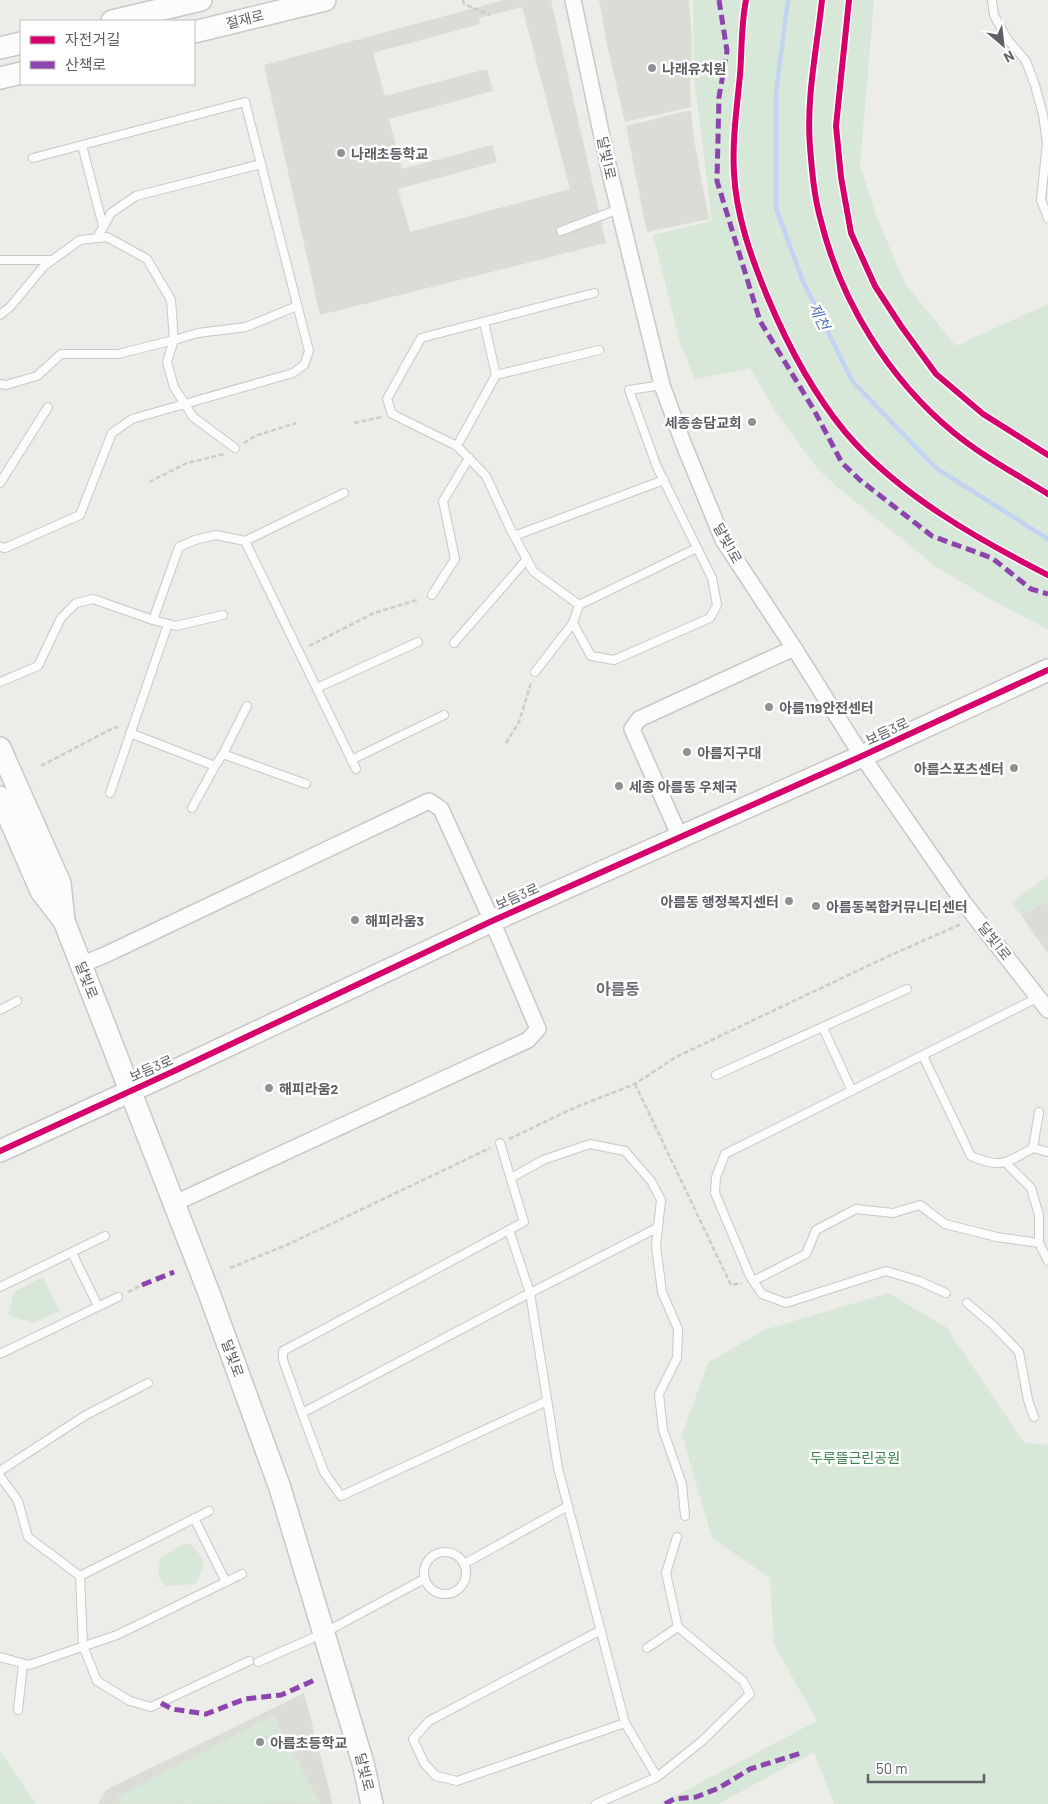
<svg xmlns="http://www.w3.org/2000/svg" width="1048" height="1804" font-family="Barlow,'Noto Sans KR',sans-serif">
	<style>
		.education { fill: #dcdcd6; fill-rule: evenodd }
		.green { fill: #d7e7d8 }
		.lines { fill: none; stroke-linecap: round; stroke-linejoin: round }
		.stream { stroke: #c1d4f2; stroke-width: 4.5 }
		.lane-casing { stroke: #c8c8c8; stroke-width: 10 }
		.street-casing { stroke: #c8c8c8; stroke-width: 18 }
		.secondary-casing { stroke: #c8c8c9; stroke-width: 24 }
		.path { stroke: #c9cdcb; stroke-width: 2.5; stroke-dasharray: 5 2.5; stroke-linecap: butt }
		.lane { stroke: #fcfcfc; stroke-width: 8 }
		.street { stroke: #fcfcfc; stroke-width: 15 }
		.secondary { stroke: #fcfcfc; stroke-width: 21 }
		.quiet { stroke: #8e44ad; stroke-width: 5; stroke-dasharray: 10 5; stroke-linecap: butt }
		.cycleway-casing { stroke: #fff; stroke-width: 9 }
		.cycleway { stroke: #d6006c; stroke-width: 6 }
		.poi-dot { fill: #909193; stroke: #fff; stroke-width: 2 }
		.labels { text-anchor: middle; dominant-baseline: central; stroke-width: 5; stroke-linejoin: round; paint-order: stroke }
		.street-label { font-size: 14px; fill: #5e6065; stroke: #fff }
		.poi-label { font-size: 14px; font-weight: bold; fill: #5e6065; stroke: #fff; text-anchor: start }
		.park-label { font-size: 14px; fill: #3f834e; stroke: #fff }
		.water-label { font-size: 15px; font-style: italic; fill: #5372b8; stroke: #fff }
		.quarter-label { font-size: 16px; font-weight: bold; fill: #6f7177; stroke: #fff }
	</style>
	<rect width="100%" height="100%" fill="#ecece8"/>
	<!-- education -->
	<g class="education">
		<path d="M504,0H551L606,243L320,315L264,65ZM522,7L570,189L410,232L398,189L497,162L492,145L402,169L389,119L493,91L487,69L385,96L373,53L480,24L479,18Z"/>
		<polygon points="599,0 689,0 692,41 690,88 691,107 625,122 608,49"/>
		<polygon points="687,111 691,111 694,139 709,219 647,232 626,126"/>
		<polygon points="1048,901 1048,954 1021,915"/>
		<polygon points="304,1693 333,1804 98,1804 106,1790"/>
	</g>
	<!-- green -->
	<g class="green">
		<polygon points="693,0 874,0 860,165 877,218 905,284 956,346 1048,304 1048,629 995,602 935,566 836,486 817,468 777,414 750,368 695,379 680,342 653,235 712,221 694,77"/>
		<polygon points="1048,876 1048,901 1021,915 1011,903"/>
		<polygon points="43,1277 60,1311 33,1323 8,1315 14,1292"/>
		<polygon points="888,1293 946,1327 1024,1443 1048,1445 1048,1804 834,1804 814,1752 718,1804 660,1804 817,1721 774,1644 770,1578 712,1538 682,1435 708,1363 764,1330"/>
		<path d="M191,1544C206,1562 207,1563 195,1584L166,1586L158,1576L160,1559L182,1545Z"/>
		<polygon points="273,1715 320,1803 121,1804 117,1797"/>
		<polygon points="0,1751 1,1753 36,1804 0,1804"/>
	</g>
	<g class="lines">
		<!-- stream -->
		<polyline class="stream" points="788,0 776,92 776,208 802,279 852,381 936,468 1048,539"/>
		<!-- lane casing -->
		<g class="lane-casing">
			<g id="lane">
				<polyline points="992,0 994,15 1007,39 1026,61 1035,85 1043,115 1047,143 1041,200 1048,218"/>
				<polyline points="82,145 103,226"/>
				<polyline points="561,231 619,209"/>
				<polyline points="97,238 111,213 136,196 261,164"/>
				<polyline points="0,260 52,260"/>
				<polyline points="0,315 10,307 44,266 80,240 107,237 147,259 171,300 174,340 167,362 174,387 193,417 235,448"/>
				<polyline points="496,375 599,350"/>
				<polyline points="0,384 6,385 37,376 61,354 118,354 174,340 198,333 246,327 297,306"/>
				<polyline points="457,446 496,375 484,322"/>
				<polyline points="0,483 48,407"/>
				<polyline points="514,536 664,480"/>
				<polyline points="245,541 356,769"/>
				<polyline points="0,547 5,548 80,515 112,433 132,419 293,373 304,365 309,351 245,102 33,158"/>
				<polyline points="432,595 455,559 443,501 469,458"/>
				<polyline points="579,605 697,548"/>
				<polyline points="153,620 176,626 223,615"/>
				<polyline points="573,623 591,656 614,660 710,618 717,605 712,578 657,467 629,390 662,385"/>
				<polyline points="454,643 527,559"/>
				<polyline points="535,672 573,623 579,605 533,571 511,530 486,476 457,446 392,414 387,399 421,338 594,293"/>
				<polyline points="0,682 38,666 61,618 76,603 93,599 153,620 179,547 195,540 216,535 245,541 344,493"/>
				<polyline points="317,688 418,642"/>
				<polyline points="130,733 215,766 223,754 247,706"/>
				<polyline points="223,754 306,784"/>
				<polyline points="351,760 444,715"/>
				<polyline points="110,793 168,624"/>
				<polyline points="192,808 215,766"/>
				<polyline points="0,1010 17,1001"/>
				<polyline points="823,1028 852,1091"/>
				<path d="M923,1056L971,1156C1001,1169 1006,1163 1033,1148L1039,1112"/>
				<polyline points="716,1075 907,989"/>
				<polyline points="500,1143 524,1222 283,1351 283,1360 302,1413 530,1293 657,1228"/>
				<polyline points="1033,1148 1048,1152"/>
				<polyline points="1006,1163 1031,1188 1039,1215 1039,1243 1048,1261"/>
				<polyline points="511,1178 543,1160 590,1144 625,1151 651,1181 661,1200 656,1246 662,1292 678,1329 677,1358 659,1394 663,1430 682,1484 685,1516"/>
				<polyline points="509,1230 530,1293 558,1468 625,1723 657,1777 596,1804"/>
				<polyline points="72,1253 98,1306"/>
				<polyline points="753,1281 806,1254 816,1230 856,1209 893,1213 920,1205 945,1224 997,1237 1039,1243"/>
				<polyline points="0,1287 105,1236"/>
				<polyline points="946,1293 919,1281 886,1271 786,1303 762,1294 750,1276 715,1193 716,1177 725,1154 1039,997"/>
				<polyline points="967,1303 993,1325 1019,1352 1028,1400 1034,1417"/>
				<polyline points="0,1354 118,1297"/>
				<polyline points="302,1413 324,1472 341,1496 547,1401"/>
				<polyline points="0,1471 86,1415 148,1383"/>
				<polyline points="0,1476 18,1501 28,1537 80,1576 83,1646 97,1681 130,1701 151,1707 249,1661"/>
				<polyline points="194,1518 226,1582"/>
				<circle cx="445" cy="1573" r="21"/>
				<polyline points="464,1564 568,1506"/>
				<polyline points="80,1576 209,1511"/>
				<polyline points="601,1630 429,1721 413,1739 424,1763 436,1776 457,1781 625,1723"/>
				<polyline points="647,1648 678,1627"/>
				<polyline points="0,1657 29,1665 117,1635 242,1574"/>
				<polyline points="258,1662 324,1633 424,1579"/>
				<polyline points="18,1710 23,1664"/>
				<polyline points="657,1777 702,1741 750,1694 743,1681 678,1627 666,1573 677,1537"/>
			</g>
		</g>
		<!-- street casing -->
		<g class="street-casing">
			<g id="street">
				<polyline points="573,0 608,165 662,385 682,440 723,540 794,648 862,756 964,903 1048,1010"/>
				<polyline points="680,837 632,729 639,719 794,648"/>
				<polyline points="81,965 107,954 429,801 441,809 492,921 538,1029 528,1040 173,1204"/>
			</g>
		</g>
		<!-- secondary casing -->
		<g class="secondary-casing">
			<g id="secondary">
				<polyline points="112,21 201,0"/>
				<polyline points="194,32 325,0"/>
				<polyline points="0,48 21,43"/>
				<polyline points="0,78 21,73"/>
				<polyline points="0,748 60,883 64,921 209,1293 280,1488 363,1763 372,1804"/>
				<polyline points="0,797 41,891 64,921"/>
				<polyline points="0,1151 172,1072 492,921 862,756 1048,670"/>
			</g>
		</g>
		<!-- path -->
		<g class="path">
			<polyline points="463,0 464,4 490,15"/>
			<polyline points="354,423 381,417"/>
			<polyline points="244,443 255,436 296,423"/>
			<polyline points="149,482 187,463 224,454"/>
			<polyline points="309,646 374,613 417,600"/>
			<polyline points="506,743 519,722 531,683"/>
			<polyline points="41,766 115,727 120,729"/>
			<polyline points="635,1084 731,1285 742,1283"/>
			<polyline points="509,1139 576,1107 635,1084 676,1057 880,960 961,924"/>
			<polyline points="230,1268 289,1244 490,1148"/>
			<polyline points="128,1292 142,1285"/>
		</g>
		<!-- lane -->
		<use href="#lane" class="lane"/>
		<!-- street -->
		<use href="#street" class="street"/>
		<!-- secondary -->
		<use href="#secondary" class="secondary"/>
		<!-- quiet -->
		<g class="quiet">
			<polyline points="719,0 727,51 719,97 717,181 760,321 814,410 842,463 860,480 932,536 992,558 1031,589 1048,594"/>
			<polyline points="142,1285 174,1272"/>
			<polyline points="161,1703 172,1709 206,1714 245,1699 281,1695 315,1680"/>
			<polyline points="665,1804 674,1799 696,1797 719,1788 750,1769 801,1753"/>
		</g>
		<!-- cycleway casing -->
		<g class="cycleway-casing">
			<g id="cycleway">
				<path d="M746,0C741,25 742,50 740,75C737,107 732,140 734,173C736,215 751,257 767,296C787,344 812,392 846,433C898,494 977,539 1048,575"/>
				<path d="M822,0C817,48 806,98 810,147C812,171 814,197 821,221C841,302 889,379 953,432C982,456 1016,474 1048,494"/>
				<polyline points="849,0 836,126 841,177 851,233 875,286 901,326 936,374 983,414 1048,455"/>
				<polyline points="0,1151 172,1072 492,921 862,756 1048,670"/>
			</g>
		</g>
		<!-- cycleway -->
		<use href="#cycleway" class="cycleway"/>
	</g>
	<!-- markers -->
	<g class="poi-dot">
		<circle cx="652" cy="68" r="5"/>
		<circle cx="341" cy="153" r="5"/>
		<circle cx="752" cy="422" r="5"/>
		<circle cx="769" cy="707" r="5"/>
		<circle cx="687" cy="752" r="5"/>
		<circle cx="1014" cy="768" r="5"/>
		<circle cx="619" cy="786" r="5"/>
		<circle cx="789" cy="901" r="5"/>
		<circle cx="816" cy="906" r="5"/>
		<circle cx="355" cy="920" r="5"/>
		<circle cx="269" cy="1088" r="5"/>
		<circle cx="260" cy="1742" r="5"/>
	</g>
	<g class="labels">
		<!-- street labels -->
		<g class="street-label">
			<text transform="translate(245 19) rotate(-14)">절재로</text>
			<text transform="translate(607 158) rotate(78)">달빛1로</text>
			<text transform="translate(728 543) rotate(61)">달빛1로</text>
			<text transform="translate(887 731) rotate(-25)">보듬3로</text>
			<text transform="translate(517 896) rotate(-24)">보듬3로</text>
			<text transform="translate(995 941) rotate(52)">달빛1로</text>
			<text transform="translate(87 980) rotate(69)">달빛로</text>
			<text transform="translate(151 1068) rotate(-24)">보듬3로</text>
			<text transform="translate(233 1358) rotate(70)">달빛로</text>
			<text transform="translate(365 1772) rotate(76)">달빛로</text>
		</g>
		<!-- poi labels -->
		<g class="poi-label">
			<text x="662" y="68">나래유치원</text>
			<text x="351" y="153">나래초등학교</text>
			<text x="742" y="422" text-anchor="end">세종송담교회</text>
			<text x="779" y="707">아름119안전센터</text>
			<text x="697" y="752">아름지구대</text>
			<text x="1004" y="768" text-anchor="end">아름스포츠센터</text>
			<text x="629" y="786">세종 아름동 우체국</text>
			<text x="779" y="901" text-anchor="end">아름동 행정복지센터</text>
			<text x="826" y="906">아름동복합커뮤니티센터</text>
			<text x="365" y="920">해피라움3</text>
			<text x="279" y="1088">해피라움2</text>
			<text x="270" y="1742">아름초등학교</text>
		</g>
		<!-- park labels -->
		<g class="park-label">
			<text x="855" y="1457">두루뜰근린공원</text>
		</g>
		<!-- water labels -->
		<g class="water-label">
			<text transform="translate(820 316) rotate(64)">제천</text>
		</g>
		<!-- quarter labels -->
		<g class="quarter-label">
			<text x="618" y="988">아름동</text>
		</g>
	</g>
	<!-- legend -->
	<rect x="20" y="20" width="175" height="65" fill="#ffffff" stroke="#bfbfc1"/>
	<rect x="30" y="36" width="25" height="8" fill="#d6006c" stroke="#bfbfc1"/>
	<text x="65" y="45" font-size="15" fill="#5e6065">자전거길</text>
	<rect x="30" y="61" width="25" height="8" fill="#8e44ad" stroke="#bfbfc1"/>
	<text x="65" y="70" font-size="15" fill="#5e6065">산책로</text>
	<!-- north arrow -->
	<g transform="translate(1003 45) rotate(152)" stroke="#ffffff" stroke-width="4" paint-order="stroke">
	<path d="M0-4L9 19L0 12L-9 19Z" fill="#5e6065"/>
	<text y="-8" font-size="14" font-weight="bold" text-anchor="middle" fill="#5e6065">N</text>
	</g>
	<!-- scale -->
	<path d="M868 1774v8h116v-8" fill="none" stroke="#5e6065" stroke-width="2.5"/>
	<text x="876" y="1774" font-size="15" fill="#5e6065" stroke="#ffffff" stroke-width="4" paint-order="stroke">50 m</text>
</svg>
